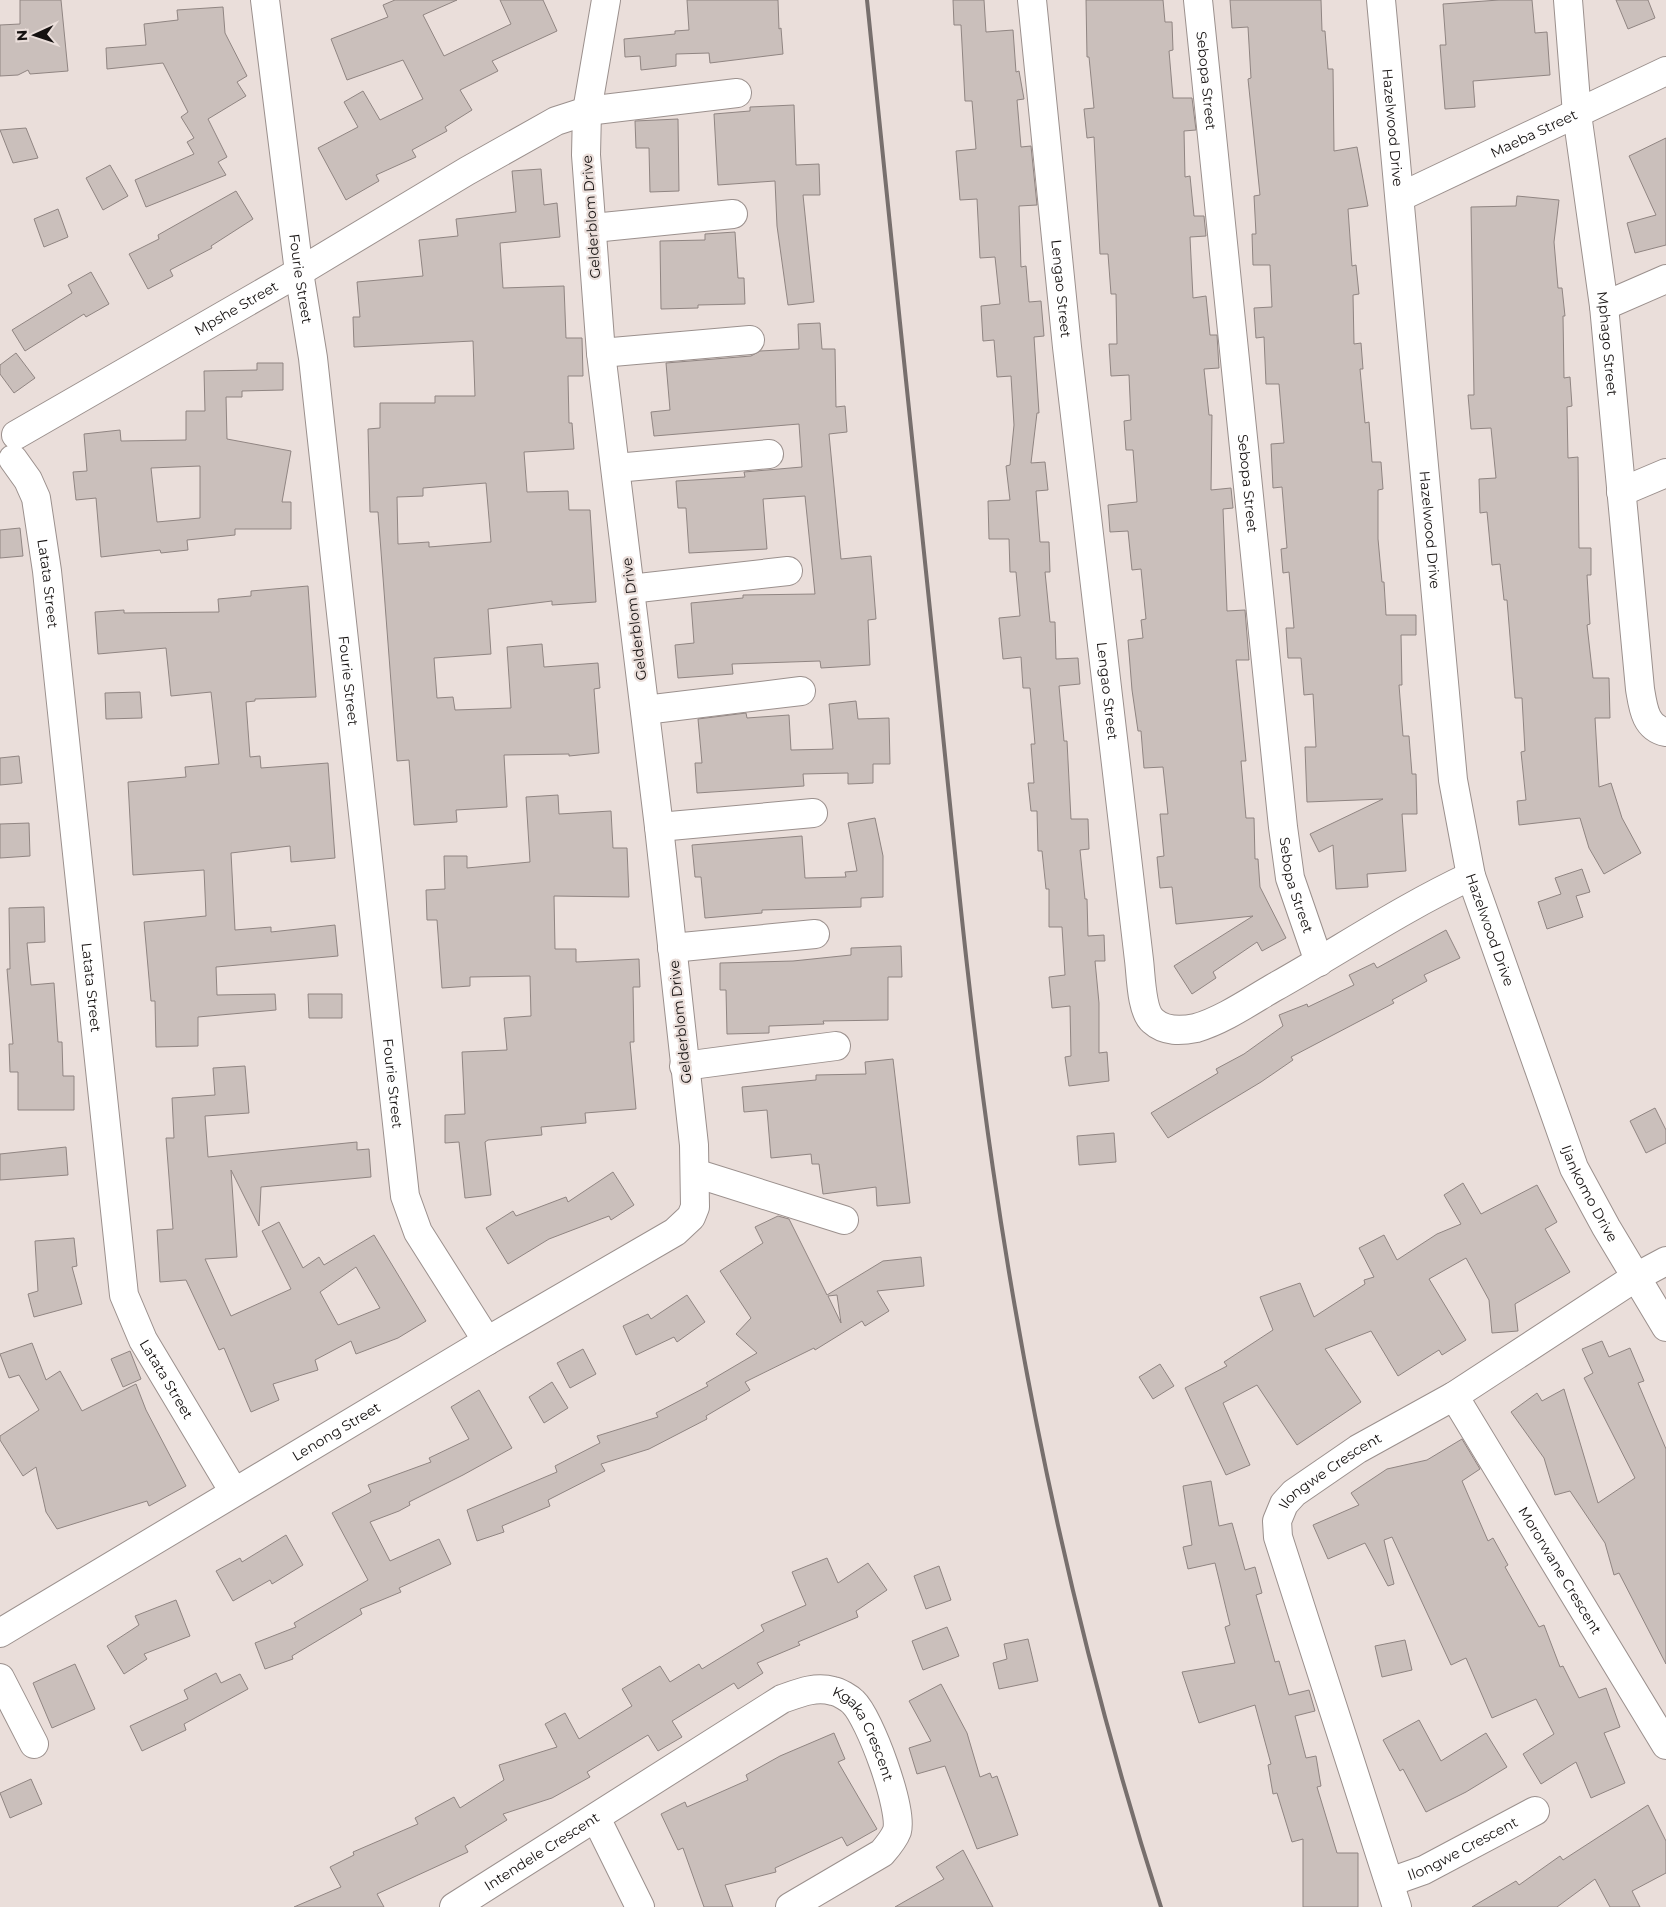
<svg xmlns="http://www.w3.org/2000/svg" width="1666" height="1907" font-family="Montserrat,sans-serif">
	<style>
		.building { fill: #cabfbb; stroke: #908582; fill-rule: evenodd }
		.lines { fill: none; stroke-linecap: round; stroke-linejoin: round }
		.minor-casing { stroke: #9b908d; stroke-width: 30 }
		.minor { stroke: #fff; stroke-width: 28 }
		.rail { stroke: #776f6d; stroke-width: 4 }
		.labels { text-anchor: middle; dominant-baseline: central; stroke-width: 4.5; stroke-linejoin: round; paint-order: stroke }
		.street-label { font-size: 14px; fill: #151110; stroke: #eadeda }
	</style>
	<rect width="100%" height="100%" fill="#eadeda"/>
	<!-- building -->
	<g class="building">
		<polygon points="20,0 61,0 68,71 30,74 28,70 18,75 0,76 0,25 20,24"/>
		<polygon points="395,0 457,0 423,15 444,56 511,24 500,0 543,0 557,31 492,61 498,71 460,90 472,110 445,127 447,131 412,150 416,157 376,175 379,181 346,200 318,148 358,127 344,102 363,91 380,120 423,99 403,60 347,80 331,39 388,17 383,5"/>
		<polygon points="687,0 778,0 779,29 781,28 783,54 710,63 709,53 676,54 676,66 641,70 640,56 625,57 624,39 675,34 675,31 689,30"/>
		<polygon points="953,0 984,0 986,32 1013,30 1016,72 1019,71 1024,99 1017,100 1021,147 1031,146 1037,205 1019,206 1021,267 1026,266 1029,302 1041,301 1044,336 1034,337 1039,413 1037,413 1031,463 1045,462 1048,490 1036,491 1040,542 1049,542 1050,572 1045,572 1050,622 1055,622 1056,659 1078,658 1080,684 1059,686 1064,741 1067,741 1071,819 1088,819 1089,849 1080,850 1085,899 1087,899 1088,936 1104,935 1105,961 1095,961 1099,1003 1099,1053 1107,1052 1109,1081 1069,1086 1065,1057 1071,1056 1070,1006 1052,1008 1049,977 1065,975 1062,927 1049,927 1049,889 1046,889 1042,851 1038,851 1037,811 1031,811 1028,783 1034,783 1031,744 1035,744 1030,688 1023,688 1021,657 1003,659 999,618 1020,616 1016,572 1010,572 1009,539 989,539 988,501 1010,500 1006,466 1010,465 1014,425 1011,376 997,377 994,340 983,341 981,306 1000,304 995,257 980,258 977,199 960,200 956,151 976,149 972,101 965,101 961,25 954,25"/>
		<polygon points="1086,0 1163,0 1165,22 1172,22 1173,50 1169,51 1173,98 1192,98 1196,130 1184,131 1185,177 1190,176 1194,216 1204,216 1206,236 1190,237 1193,298 1206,296 1210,335 1217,335 1219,368 1204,369 1209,415 1212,415 1211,490 1231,488 1233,508 1223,509 1227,611 1245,610 1249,660 1236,660 1246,761 1241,761 1246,818 1254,818 1255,859 1258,859 1260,887 1286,938 1262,951 1257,942 1213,972 1216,978 1192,994 1174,966 1253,916 1176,924 1172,887 1160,888 1157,857 1164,856 1160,814 1168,814 1163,767 1144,768 1141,731 1138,731 1132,690 1128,640 1143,638 1141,620 1146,619 1141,569 1132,570 1128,531 1110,532 1108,505 1137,502 1133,450 1126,450 1124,421 1131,420 1129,375 1111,376 1109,344 1117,344 1116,294 1111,294 1108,254 1100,254 1094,137 1087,138 1084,109 1094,108 1089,57 1087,57"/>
		<polygon points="1230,0 1321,0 1322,31 1325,31 1328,69 1333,69 1334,151 1357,147 1368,206 1348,209 1352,266 1356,265 1359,294 1353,295 1354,344 1361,343 1363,369 1360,369 1365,423 1369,422 1372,462 1381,462 1383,489 1378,490 1378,539 1382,582 1384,582 1386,615 1416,615 1416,635 1401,635 1402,685 1399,685 1403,736 1409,736 1412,774 1416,774 1417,814 1402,814 1406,871 1367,874 1368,887 1336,889 1333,845 1319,852 1310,834 1383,799 1307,802 1305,747 1316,747 1313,694 1304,695 1301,658 1288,658 1286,628 1294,628 1289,572 1283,573 1281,549 1287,548 1282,487 1273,488 1271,444 1284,443 1279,384 1266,384 1264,337 1256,338 1254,308 1272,307 1270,265 1253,265 1252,234 1256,234 1254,196 1260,195 1248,79 1251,78 1248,27 1232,28"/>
		<polygon points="1499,0 1532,0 1535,33 1547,32 1550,75 1473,81 1475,107 1445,109 1440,45 1446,45 1443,4"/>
		<polygon points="1616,0 1648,0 1655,18 1628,29"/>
		<polygon points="223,7 225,33 247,76 237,82 246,96 208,119 227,157 218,162 226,175 146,207 135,180 194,154 187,142 194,138 181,117 188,112 163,63 107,69 106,48 146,45 144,24 178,20 177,10"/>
		<polygon points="794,105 796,165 819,164 820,195 803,195 814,302 788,305 777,226 775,181 718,185 714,114 750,111 750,107"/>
		<polygon points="678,119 679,191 650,192 649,148 636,148 635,121"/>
		<polygon points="26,128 38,158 13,163 0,130"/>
		<polygon points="1666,138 1666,245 1635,253 1627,223 1656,215 1629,156"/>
		<polygon points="110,165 128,196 103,210 86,178"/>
		<path d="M541,169L544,205L557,203L560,237L500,243L503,288L564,286L566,338H582L583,376H568L569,423H572L574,449L524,452L527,492L568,491L569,510H590L596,602L552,605V601L488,609L491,654L434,658L437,698L453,697L455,710L511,708L507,647L542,644L544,667L598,663L600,688L594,689L599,753L569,756V754L504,755L507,807L456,810L457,822L414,825L409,760L397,761L378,512H370L368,429L380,428V403H435V396H475L473,341L354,347L353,317H360L357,282L423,276L419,240L458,236L456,219L516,212L512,171ZM486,483L491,542L429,547V542L398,544L397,497L423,496V488Z"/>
		<polygon points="236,191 253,219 211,246 212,248 170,270 173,276 148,289 129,254 159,239 158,235"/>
		<polygon points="1517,196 1559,200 1554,242 1558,288 1562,288 1565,316 1563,316 1564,378 1570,377 1572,406 1567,407 1568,458 1578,457 1579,548 1591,548 1591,575 1587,575 1590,624 1587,625 1593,678 1609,678 1610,718 1595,718 1599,787 1611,783 1622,818 1641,853 1604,874 1589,848 1580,818 1519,825 1517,801 1526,800 1521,752 1525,751 1522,698 1515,698 1507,600 1504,600 1500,564 1492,565 1487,512 1480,513 1479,479 1496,478 1491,428 1471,429 1468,395 1474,395 1471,207 1516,206"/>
		<polygon points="58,209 68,237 44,247 34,219"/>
		<polygon points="735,232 738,278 744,278 745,304 698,305 698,308 661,309 660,241 705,240 705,234"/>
		<polygon points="91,272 109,304 86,317 84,314 25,351 12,330 72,293 68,285"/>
		<polygon points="820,323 822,349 835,349 836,407 845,406 847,432 829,434 841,559 871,556 876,619 868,620 870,665 821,668 820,661 732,664 733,674 678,678 675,645 694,643 691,603 743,598 743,595 815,594 805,496 763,499 767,549 689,553 686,508 678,508 676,481 745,477 744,472 802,467 799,424 654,436 651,412 670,410 666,363 751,356 760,351 799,349 798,324"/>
		<polygon points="16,353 35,378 14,393 0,374 0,365"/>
		<path d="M257,363H283V390L242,391V397H226L227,439L291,451L282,502H291V529H235V535L187,540L188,550L161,553L160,550L101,557L96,498L76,500L73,472L87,471L84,434L120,430L121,441L186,440V411H205L204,371L257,370ZM200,466V518L157,522L151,468Z"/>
		<polygon points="20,528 23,556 0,558 0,530"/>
		<polygon points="308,586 316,697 255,699 255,701 246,702 250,757 260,756 261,768 328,763 335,858 291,862 290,846 231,853 235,930 271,927 271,932 335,925 338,956 216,967 217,995 275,994 276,1010 198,1017 198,1046 156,1047 155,1001 151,1001 144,922 206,916 204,870 133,875 128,782 186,777 185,767 219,764 211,692 171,696 166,648 98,654 95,612 124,610 124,613 219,612 218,599 251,596 251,591"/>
		<polygon points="140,692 142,718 106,719 105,693"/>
		<polygon points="856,701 858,719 889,718 890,764 873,764 873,783 848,784 848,773 803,774 804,786 697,793 695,763 702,763 698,719 746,713 747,718 789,715 791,750 833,749 829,704"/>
		<polygon points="19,756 22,783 0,785 0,758"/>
		<polygon points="558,795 559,814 611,811 613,848 627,848 629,897 554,896 555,949 576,949 576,962 639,959 640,987 633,987 634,1042 630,1042 636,1109 585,1113 586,1123 541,1127 542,1135 488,1140 485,1142 491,1195 465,1198 459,1142 445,1143 445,1115 465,1114 462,1052 507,1050 504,1018 531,1016 530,976 470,977 470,986 442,988 437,920 427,920 426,890 445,889 444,856 467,856 467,868 530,862 526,797"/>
		<polygon points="875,818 883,856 883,897 861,898 861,907 762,910 762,913 705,918 701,877 695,877 692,845 802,836 805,878 846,877 845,872 857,871 848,823"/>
		<polygon points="29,823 30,856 0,858 0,824"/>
		<polygon points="1582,869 1590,892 1576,896 1583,917 1547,929 1538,902 1561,894 1555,878"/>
		<polygon points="44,907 45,942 27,943 31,985 54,983 58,1042 62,1042 63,1076 74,1076 74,1110 18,1110 18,1072 10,1072 9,1044 13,1044 7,969 10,969 9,908"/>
		<polygon points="1446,930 1460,958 1424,975 1427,981 1392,1000 1394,1003 1291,1057 1293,1060 1261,1082 1168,1138 1151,1113 1218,1073 1216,1069 1244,1054 1283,1026 1279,1015 1307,1004 1308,1007 1354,985 1349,975 1374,963 1377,968"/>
		<polygon points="901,946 902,977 888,977 888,1020 823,1021 824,1024 769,1026 769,1033 727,1034 726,990 720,990 720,963 793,961 851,955 851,948"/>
		<polygon points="308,994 342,994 342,1018 309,1018"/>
		<polygon points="893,1059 910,1203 877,1206 876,1187 823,1194 819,1164 812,1164 811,1154 771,1158 767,1110 744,1112 742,1087 816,1080 816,1075 866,1074 865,1062"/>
		<path d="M245,1066L249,1113L205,1116L208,1157L357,1142V1150L369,1149L371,1177L261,1187L259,1226L231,1170L237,1257L205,1259L231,1316L291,1289L262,1231L279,1222L303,1268L319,1257L324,1265L374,1235L426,1321L398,1338L356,1354L351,1341L315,1360L318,1370L273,1384L279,1400L251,1412L224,1348L219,1350L186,1280L160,1282L157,1230L173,1229L166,1138H174L172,1098L215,1095L213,1068ZM356,1267L380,1308L338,1325L320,1292Z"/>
		<polygon points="1655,1108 1666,1130 1666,1143 1646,1153 1630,1121"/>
		<polygon points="1114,1133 1116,1162 1079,1165 1077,1136"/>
		<polygon points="66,1147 68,1175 0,1180 0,1154"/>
		<polygon points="613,1172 634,1205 611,1220 609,1216 549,1239 508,1264 486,1228 513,1211 516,1216 566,1197 568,1202"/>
		<polygon points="1463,1183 1481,1214 1537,1185 1557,1222 1545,1229 1570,1272 1515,1304 1518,1331 1492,1333 1489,1300 1466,1258 1429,1279 1466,1340 1442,1355 1439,1350 1398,1376 1371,1331 1325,1349 1361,1402 1297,1445 1257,1385 1223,1403 1250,1465 1226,1475 1185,1388 1227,1366 1224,1362 1273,1330 1260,1297 1300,1283 1314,1317 1365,1284 1364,1280 1374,1277 1359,1248 1384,1235 1397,1260 1437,1234 1461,1224 1444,1195"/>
		<path d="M778,1216L789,1219L827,1295L883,1261L921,1257L924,1286L877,1291L889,1311L865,1326L862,1321L815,1350L814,1348L745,1382L750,1390L706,1416L707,1419L649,1449L601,1464L605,1471L548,1500L550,1506L502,1526L504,1532L477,1541L467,1510L557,1472L555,1466L600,1443L597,1436L658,1417L656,1413L708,1386L706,1383L757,1353L736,1334L751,1318L720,1271L763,1243L755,1227ZM837,1295L841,1323L828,1296Z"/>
		<polygon points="74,1238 77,1266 72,1267 82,1304 34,1317 28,1294 38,1291 35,1241"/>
		<polygon points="687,1295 705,1322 677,1342 674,1337 636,1355 623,1326 648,1314 651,1319"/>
		<polygon points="1602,1341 1609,1357 1630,1348 1644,1381 1638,1383 1666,1449 1666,1664 1619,1573 1614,1575 1605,1543 1570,1491 1555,1495 1544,1458 1511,1412 1537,1393 1542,1401 1564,1389 1598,1503 1635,1478 1584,1378 1593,1373 1582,1349"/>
		<polygon points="32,1343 46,1380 60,1371 82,1411 136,1384 146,1410 186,1486 149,1506 147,1501 57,1529 46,1512 36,1467 23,1476 0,1440 0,1436 39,1410 19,1375 9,1378 0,1354"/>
		<polygon points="583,1349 596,1374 570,1388 557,1363"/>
		<polygon points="130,1351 141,1379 123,1387 111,1359"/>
		<polygon points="1160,1364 1174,1386 1153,1399 1139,1377"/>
		<polygon points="552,1382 568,1408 544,1423 529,1397"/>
		<polygon points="479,1390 512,1448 463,1475 409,1502 410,1505 399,1511 370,1522 390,1561 439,1539 451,1564 399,1588 401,1592 360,1609 362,1614 292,1656 293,1659 265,1669 255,1643 296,1627 294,1623 368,1580 332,1513 371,1492 368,1485 431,1462 429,1458 469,1439 451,1407"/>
		<polygon points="1462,1439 1480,1469 1462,1481 1488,1541 1493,1538 1508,1565 1505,1567 1539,1627 1544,1625 1560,1667 1563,1666 1579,1698 1606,1688 1620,1727 1604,1733 1625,1783 1591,1798 1576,1762 1541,1784 1523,1754 1554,1734 1536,1699 1492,1718 1466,1658 1451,1665 1392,1537 1384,1540 1394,1584 1388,1586 1365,1543 1328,1559 1313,1525 1359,1505 1351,1493 1387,1469 1427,1460"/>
		<polygon points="1211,1481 1219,1526 1232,1523 1245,1570 1255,1567 1262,1593 1256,1595 1275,1662 1279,1661 1289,1695 1309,1690 1315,1711 1295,1716 1306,1758 1316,1756 1321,1786 1317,1787 1337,1853 1358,1853 1358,1907 1303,1907 1303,1839 1292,1842 1277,1793 1273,1794 1268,1765 1271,1764 1255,1705 1199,1723 1182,1672 1235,1663 1225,1627 1230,1625 1215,1563 1188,1569 1183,1547 1192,1545 1183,1486"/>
		<polygon points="286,1535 303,1565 272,1584 270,1580 233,1601 216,1571 240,1558 242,1562"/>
		<polygon points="827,1558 838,1583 868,1563 887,1590 856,1611 858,1617 798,1642 800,1645 757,1663 763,1673 738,1689 734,1683 672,1721 682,1737 658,1751 648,1735 587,1772 590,1777 552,1798 503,1814 507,1820 465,1846 468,1852 377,1894 384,1907 294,1907 341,1887 330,1867 354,1855 353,1852 418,1824 415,1818 454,1797 460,1808 504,1780 499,1765 557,1747 545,1724 565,1713 579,1739 632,1706 622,1689 660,1666 670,1682 699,1664 702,1669 764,1631 761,1625 806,1605 792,1572"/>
		<polygon points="939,1566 951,1600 926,1609 914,1576"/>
		<polygon points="176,1600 190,1636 144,1654 147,1659 124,1674 107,1646 139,1625 135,1616"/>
		<polygon points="947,1627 959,1656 923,1670 912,1641"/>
		<polygon points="1028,1639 1038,1681 999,1689 993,1663 1007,1659 1004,1644"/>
		<polygon points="1405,1640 1412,1670 1382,1677 1375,1646"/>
		<polygon points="75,1664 95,1709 52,1728 33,1683"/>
		<polygon points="216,1673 221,1683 240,1674 248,1689 184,1724 186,1730 142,1751 130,1726 188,1699 184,1690"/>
		<polygon points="941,1684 967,1733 980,1777 990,1773 992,1778 997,1776 1018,1835 977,1849 945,1766 917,1774 909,1748 931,1741 909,1701"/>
		<polygon points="1419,1720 1441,1761 1486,1733 1507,1767 1466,1792 1426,1812 1403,1769 1400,1771 1383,1740"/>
		<polygon points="834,1733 845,1759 838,1762 877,1829 847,1846 842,1837 775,1868 776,1872 725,1885 733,1907 704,1907 683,1848 678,1850 661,1814 685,1802 687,1807 748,1780 746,1775 780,1756"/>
		<polygon points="31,1779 42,1804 10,1818 0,1793"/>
		<polygon points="1648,1805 1666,1841 1666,1873 1632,1891 1640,1907 1610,1907 1595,1879 1557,1907 1472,1907 1516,1881 1519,1885 1560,1856 1563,1860"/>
		<polygon points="963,1850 993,1907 895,1907 944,1879 936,1867"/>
	</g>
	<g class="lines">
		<!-- minor casing -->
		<g class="minor-casing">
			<g id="minor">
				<path id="s1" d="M265,0L299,272L313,358L405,1196L418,1232L487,1341"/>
				<path id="s2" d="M1032,0L1067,347L1139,960C1141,975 1141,1011 1153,1021C1165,1032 1181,1031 1196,1028C1223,1020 1249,1002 1273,988C1339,951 1402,908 1471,876"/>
				<path id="s3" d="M1198,0L1283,827L1290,878L1319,962"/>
				<path id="s4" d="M1381,0L1453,780L1471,876L1574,1168L1606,1227L1666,1327"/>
				<path id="s5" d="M1568,0L1577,114L1604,306L1640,689C1643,707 1645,728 1666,732"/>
				<path id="s6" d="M1400,197L1666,71"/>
				<polyline points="593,228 733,214"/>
				<polyline points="1604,306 1666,279"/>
				<polyline points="601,353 750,340"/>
				<path id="s7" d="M16,435L299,272L467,171L556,121L587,111L737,93"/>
				<path id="s8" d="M13,459L28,480L36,498L47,571L124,1295L143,1340L234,1492"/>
				<polyline points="616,468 769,454"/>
				<polyline points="1621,492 1666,473"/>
				<polyline points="630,589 788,571"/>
				<polyline points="645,710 801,691"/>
				<polyline points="659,827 813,813"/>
				<polyline points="672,948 815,934"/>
				<polyline points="684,1066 836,1046"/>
				<polyline points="695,1173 844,1220"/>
				<path id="s9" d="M1454,1396L1666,1745"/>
				<path id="s10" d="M0,1633L487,1341L675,1232L691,1217L695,1207L694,1145L659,827L601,353L586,155L587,111L606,0"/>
				<polyline points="0,1678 34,1744"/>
				<polyline points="596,1818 640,1907"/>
				<path id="s11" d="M1390,1882L1424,1870L1535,1811"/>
				<path id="s12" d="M454,1907L782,1699C799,1693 815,1686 833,1691C839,1692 849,1698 853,1702C870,1718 903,1809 897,1831C894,1839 888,1846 882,1853L790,1907"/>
				<path id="s13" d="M1397,1907L1278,1537L1277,1521L1284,1504L1294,1493L1358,1449L1454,1396L1636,1277L1666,1261"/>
			</g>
		</g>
		<!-- minor -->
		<use href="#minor" class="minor"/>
		<!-- rail -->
		<path class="rail" d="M867,0C890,226 913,451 937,677C954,841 969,1005 993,1169C1029,1418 1084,1667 1161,1907"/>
	</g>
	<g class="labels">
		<!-- street labels -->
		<g class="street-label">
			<text stroke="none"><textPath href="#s3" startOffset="81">Sebopa Street</textPath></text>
			<text stroke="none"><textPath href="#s4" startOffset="128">Hazelwood Drive</textPath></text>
			<text stroke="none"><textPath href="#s6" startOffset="148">Maeba Street</textPath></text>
			<text transform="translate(591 217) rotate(-94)">Gelderblom Drive</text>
			<text stroke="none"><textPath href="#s1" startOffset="281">Fourie Street</textPath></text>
			<text stroke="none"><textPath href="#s2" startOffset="290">Lengao Street</textPath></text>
			<text stroke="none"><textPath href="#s7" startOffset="254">Mpshe Street</textPath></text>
			<text stroke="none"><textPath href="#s5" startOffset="346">Mphago Street</textPath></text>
			<text stroke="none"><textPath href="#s3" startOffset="486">Sebopa Street</textPath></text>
			<text stroke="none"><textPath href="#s4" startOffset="532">Hazelwood Drive</textPath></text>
			<text stroke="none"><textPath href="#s8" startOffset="132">Latata Street</textPath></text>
			<text transform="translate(634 619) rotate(-97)">Gelderblom Drive</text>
			<text stroke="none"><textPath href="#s1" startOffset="686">Fourie Street</textPath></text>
			<text stroke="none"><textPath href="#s2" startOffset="695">Lengao Street</textPath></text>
			<text stroke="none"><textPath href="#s3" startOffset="891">Sebopa Street</textPath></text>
			<text stroke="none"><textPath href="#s4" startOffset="938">Hazelwood Drive</textPath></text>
			<text stroke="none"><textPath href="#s8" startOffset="538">Latata Street</textPath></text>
			<text transform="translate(680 1022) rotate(-96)">Gelderblom Drive</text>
			<text stroke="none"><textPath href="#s1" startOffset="1091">Fourie Street</textPath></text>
			<text stroke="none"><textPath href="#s4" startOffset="1220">Ijankomo Drive</textPath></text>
			<text stroke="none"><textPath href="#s8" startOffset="942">Latata Street</textPath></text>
			<text stroke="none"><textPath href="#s10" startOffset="392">Lenong Street</textPath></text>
			<text stroke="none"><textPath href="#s13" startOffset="480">Ilongwe Crescent</textPath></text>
			<text stroke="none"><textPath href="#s9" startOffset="204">Mororwane Crescent</textPath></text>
			<text stroke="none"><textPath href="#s12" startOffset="496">Kgaka Crescent</textPath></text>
			<text stroke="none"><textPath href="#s11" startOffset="80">Ilongwe Crescent</textPath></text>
			<text stroke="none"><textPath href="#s12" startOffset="104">Intendele Crescent</textPath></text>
		</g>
	</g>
	<!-- north arrow -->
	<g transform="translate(35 35) rotate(267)" stroke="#eadeda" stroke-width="4" paint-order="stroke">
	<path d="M0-4L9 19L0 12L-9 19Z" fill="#151110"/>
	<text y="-8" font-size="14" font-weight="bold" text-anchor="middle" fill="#151110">N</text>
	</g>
</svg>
